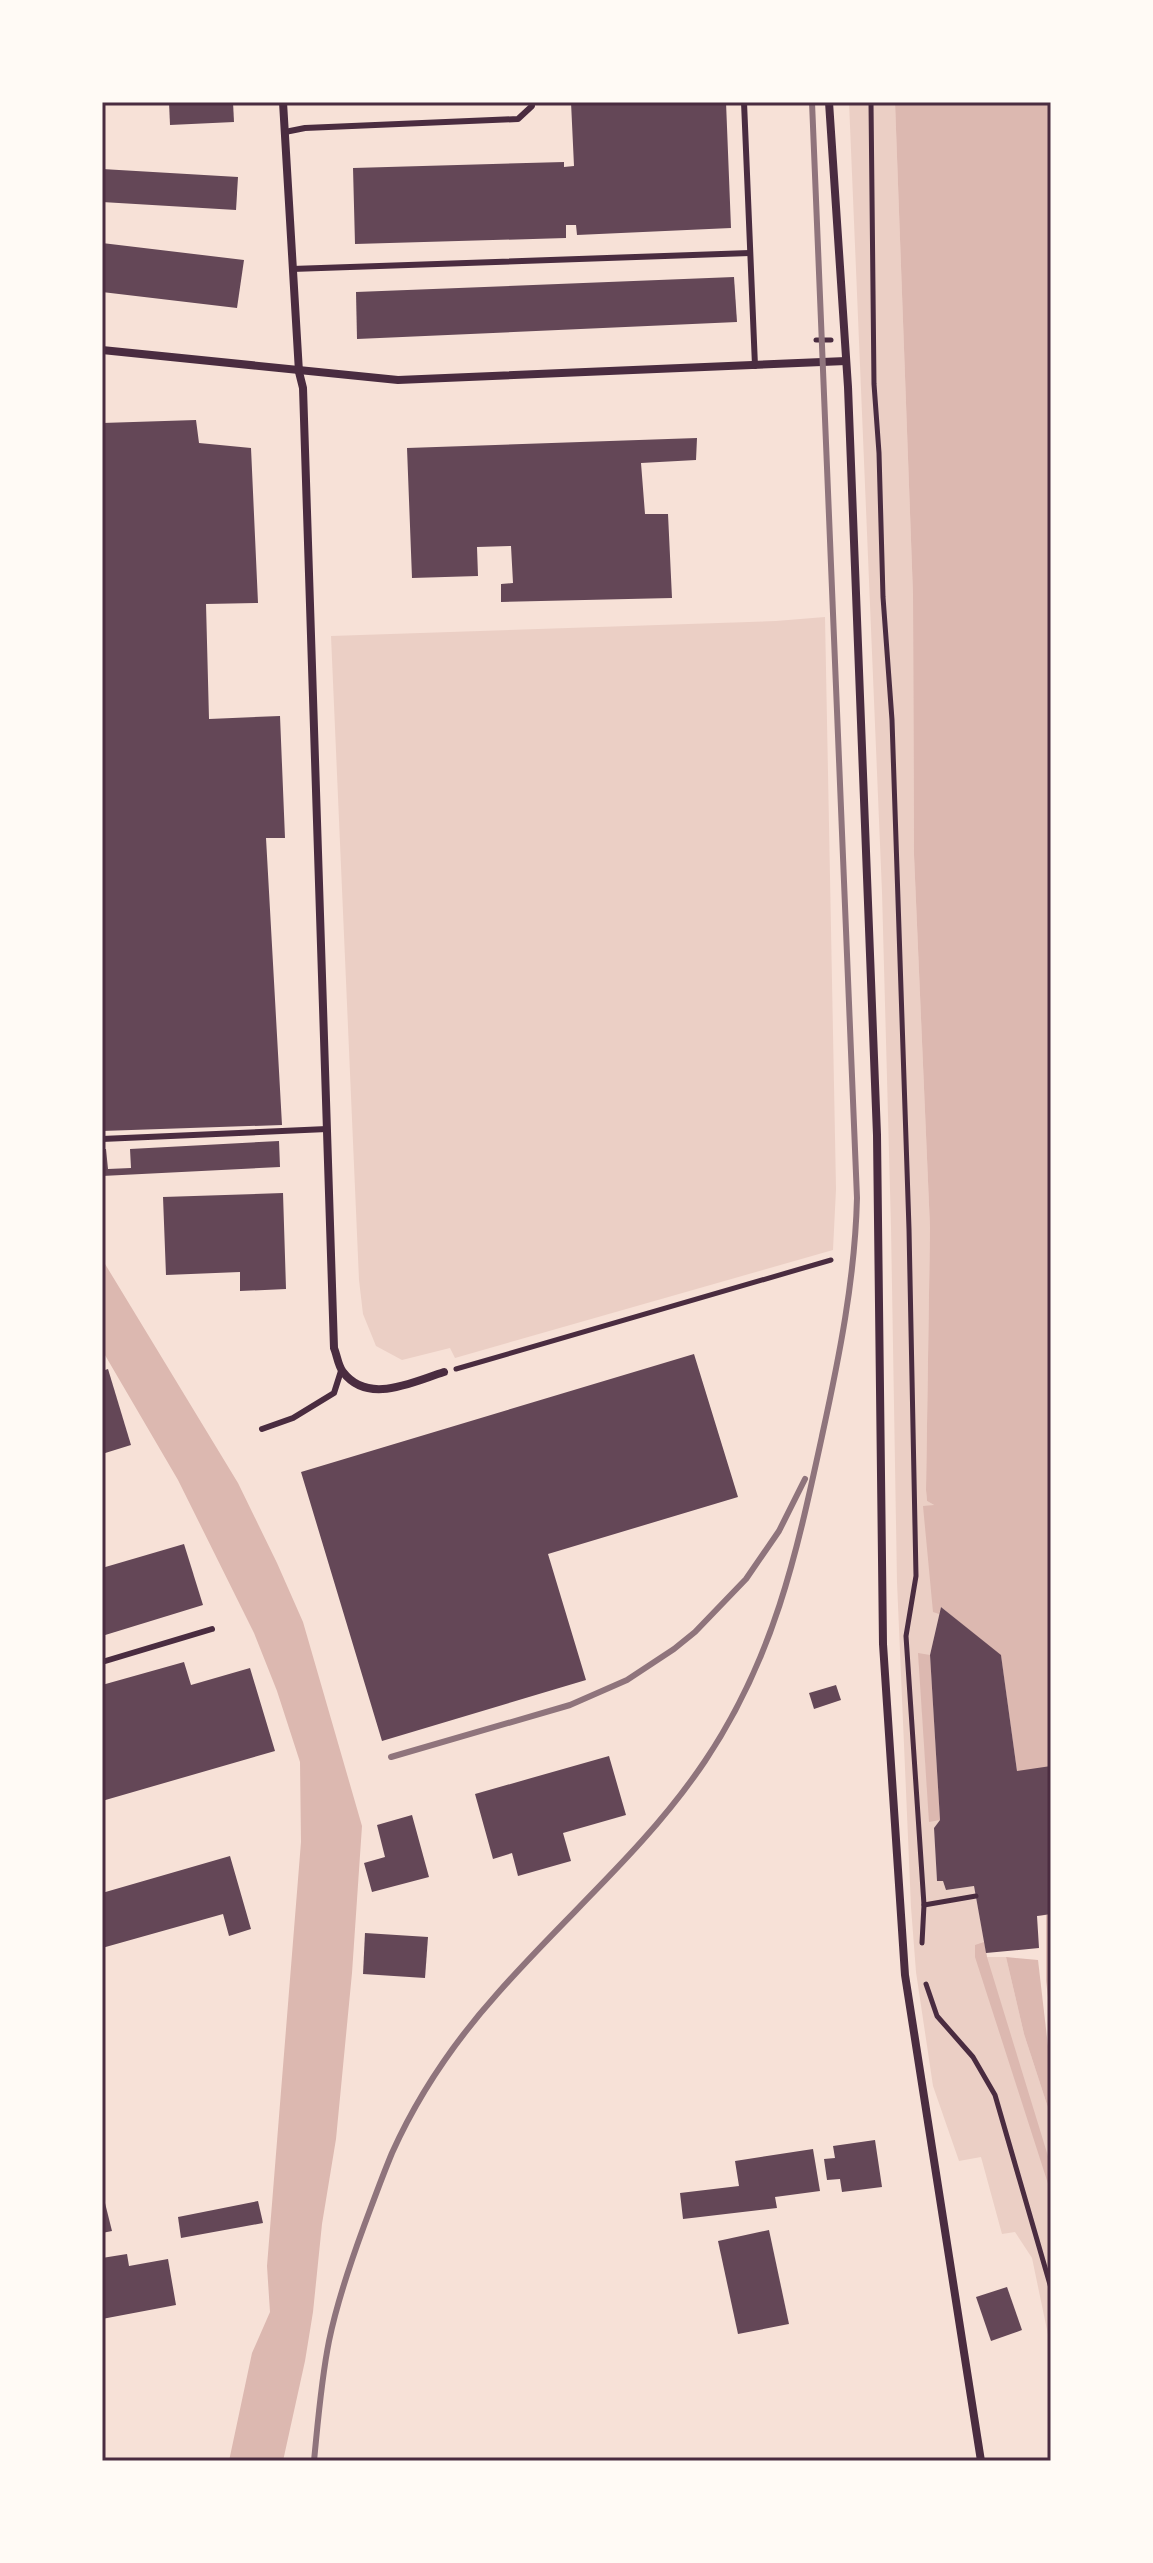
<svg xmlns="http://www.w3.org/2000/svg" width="1153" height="2563" font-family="Montserrat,sans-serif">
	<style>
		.green { fill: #ebcfc5 }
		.water { fill: #dcb8b0 }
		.building { fill: #644757 }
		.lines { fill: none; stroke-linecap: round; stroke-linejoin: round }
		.path { stroke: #4a2c40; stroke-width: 5 }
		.service { stroke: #4a2c40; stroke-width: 6 }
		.minor { stroke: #4a2c40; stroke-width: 8 }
		.rail { stroke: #8f747c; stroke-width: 6 }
		.neatline { fill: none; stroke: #4a2c40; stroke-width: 3 }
	</style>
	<rect width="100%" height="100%" fill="#f7e1d7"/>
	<!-- green -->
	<g class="green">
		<polygon points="849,102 895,102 913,595 914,855 930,1228 926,1490 927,1501 934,1505 941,1607 930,1655 940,1820 934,1828 937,1881 943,1881 946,1890 974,1886 987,1957 1006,1957 1024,2034 1051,2117 1051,2349 1032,2258 1015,2232 1002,2234 981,2157 959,2161 933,2086 916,1972 911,1907 897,1582 891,1227 882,892"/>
		<polygon points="825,617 836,1189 833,1250 455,1358 450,1348 402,1360 376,1346 363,1314 359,1280 331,636 776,621"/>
	</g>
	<!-- water -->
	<g class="water">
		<polygon points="895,102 1051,102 1051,2022 1046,1981 1046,1915 1037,1916 1001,1656 941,1607 939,1614 933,1612 923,1506 934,1505 927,1501 926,1490 930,1228 914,855 913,595"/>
		<polygon points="102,1259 238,1483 277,1563 303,1622 362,1826 352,1973 336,2139 322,2224 313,2312 305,2361 283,2461 229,2461 252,2353 270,2312 267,2266 301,1842 300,1762 277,1691 254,1633 178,1480 102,1350"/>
		<polygon points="918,1653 930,1655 940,1820 929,1822"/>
		<polygon points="984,1942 987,1957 1051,2166 1051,2193 975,1957 975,1945"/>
		<polygon points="1006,1957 1038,1960 1051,2072 1051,2117 1024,2034"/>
	</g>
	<!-- building -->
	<g class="building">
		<polygon points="169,102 233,102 234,122 170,125"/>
		<polygon points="571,102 726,102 731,228 577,235 576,225 566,225 566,238 355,244 353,168 564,162 564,167 574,166"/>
		<polygon points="102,169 238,177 236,210 102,202"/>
		<polygon points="102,243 244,260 237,308 102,292"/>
		<polygon points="734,277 737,322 357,339 356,292"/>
		<polygon points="196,420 199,443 251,448 258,603 206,604 209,719 280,716 285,838 266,838 282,1125 102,1131 102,423"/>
		<polygon points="697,438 696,460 641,463 645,514 668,514 672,598 501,602 501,584 513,583 511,546 477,547 478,576 412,578 407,448"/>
		<polygon points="279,1141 280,1167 102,1176 102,1149 106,1149 108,1169 131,1168 130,1149"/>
		<polygon points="283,1193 286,1289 240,1291 240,1272 166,1275 163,1197"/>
		<polygon points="694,1354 738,1497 548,1554 586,1680 382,1741 301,1472"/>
		<polygon points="108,1369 131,1445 102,1454 102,1371"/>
		<polygon points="184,1544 203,1605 102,1636 102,1568"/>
		<polygon points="941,1607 1001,1655 1017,1771 1051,1766 1051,1914 1037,1916 1039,1948 986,1953 974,1886 946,1890 943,1881 937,1881 934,1828 940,1820 930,1655"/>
		<polygon points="184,1662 191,1685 250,1668 275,1751 102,1801 102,1685"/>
		<polygon points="836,1685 841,1700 814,1709 809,1693"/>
		<polygon points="609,1756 626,1815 563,1833 571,1861 518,1876 512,1853 493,1859 475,1794"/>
		<polygon points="412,1815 429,1877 372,1892 364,1863 385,1857 377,1825"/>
		<polygon points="230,1856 251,1929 229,1936 223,1914 102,1948 102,1893"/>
		<polygon points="365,1933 428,1937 425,1978 363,1974"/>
		<polygon points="875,2140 882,2187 842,2192 840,2179 827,2180 824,2159 835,2158 833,2146"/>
		<polygon points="813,2149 820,2191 775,2197 777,2208 683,2219 680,2193 739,2186 735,2161"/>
		<polygon points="102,2191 112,2231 102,2233"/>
		<polygon points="258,2201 263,2223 181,2238 178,2217"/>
		<polygon points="769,2230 789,2324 738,2334 718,2241"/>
		<polygon points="127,2254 129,2266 168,2259 176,2305 102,2319 102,2258"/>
		<polygon points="1007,2287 1022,2330 991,2341 976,2297"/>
	</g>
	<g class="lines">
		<!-- path -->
		<g class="path">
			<polyline points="871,102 874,384 879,453 883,597 892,720 909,1229 916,1576 906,1636 924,1905 922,1943"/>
			<polyline points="816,340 831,340"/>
			<polyline points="456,1369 831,1260"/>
			<polyline points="924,1905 976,1896"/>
			<polyline points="926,1984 937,2016 973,2057 995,2095 1051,2288"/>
		</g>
		<!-- service -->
		<g class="service">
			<polyline points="744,102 755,366"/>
			<polyline points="285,132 305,128 518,119 532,106 531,102"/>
			<polyline points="292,269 750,253"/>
			<polyline points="102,1139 327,1129"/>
			<polyline points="262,1429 293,1418 334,1393 341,1371"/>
			<polyline points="102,1662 212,1629"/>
		</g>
		<!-- minor -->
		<g class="minor">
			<path d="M283,102L299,372L303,388L334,1348C337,1355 338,1366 343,1372C368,1405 412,1382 444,1372"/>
			<polyline points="829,102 848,387 877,1135 883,1644 905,1975 981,2461"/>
			<polyline points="102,350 398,380 846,361"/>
		</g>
		<!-- rail -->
		<g class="rail">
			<polyline points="391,1757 570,1705 627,1680 674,1649 695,1632 746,1579 779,1531 805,1479"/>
			<path d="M314,2461C318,2421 321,2381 329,2341C337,2302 350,2264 364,2226C373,2202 382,2177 392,2153C418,2095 455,2041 497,1994C566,1915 646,1849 705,1761C774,1658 796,1556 822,1436C839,1358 855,1279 857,1198L812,102"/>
		</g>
	</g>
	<!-- border -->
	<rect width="1153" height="2563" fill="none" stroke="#fffaf5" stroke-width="208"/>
	<rect x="104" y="104" width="945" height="2355" class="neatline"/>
</svg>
